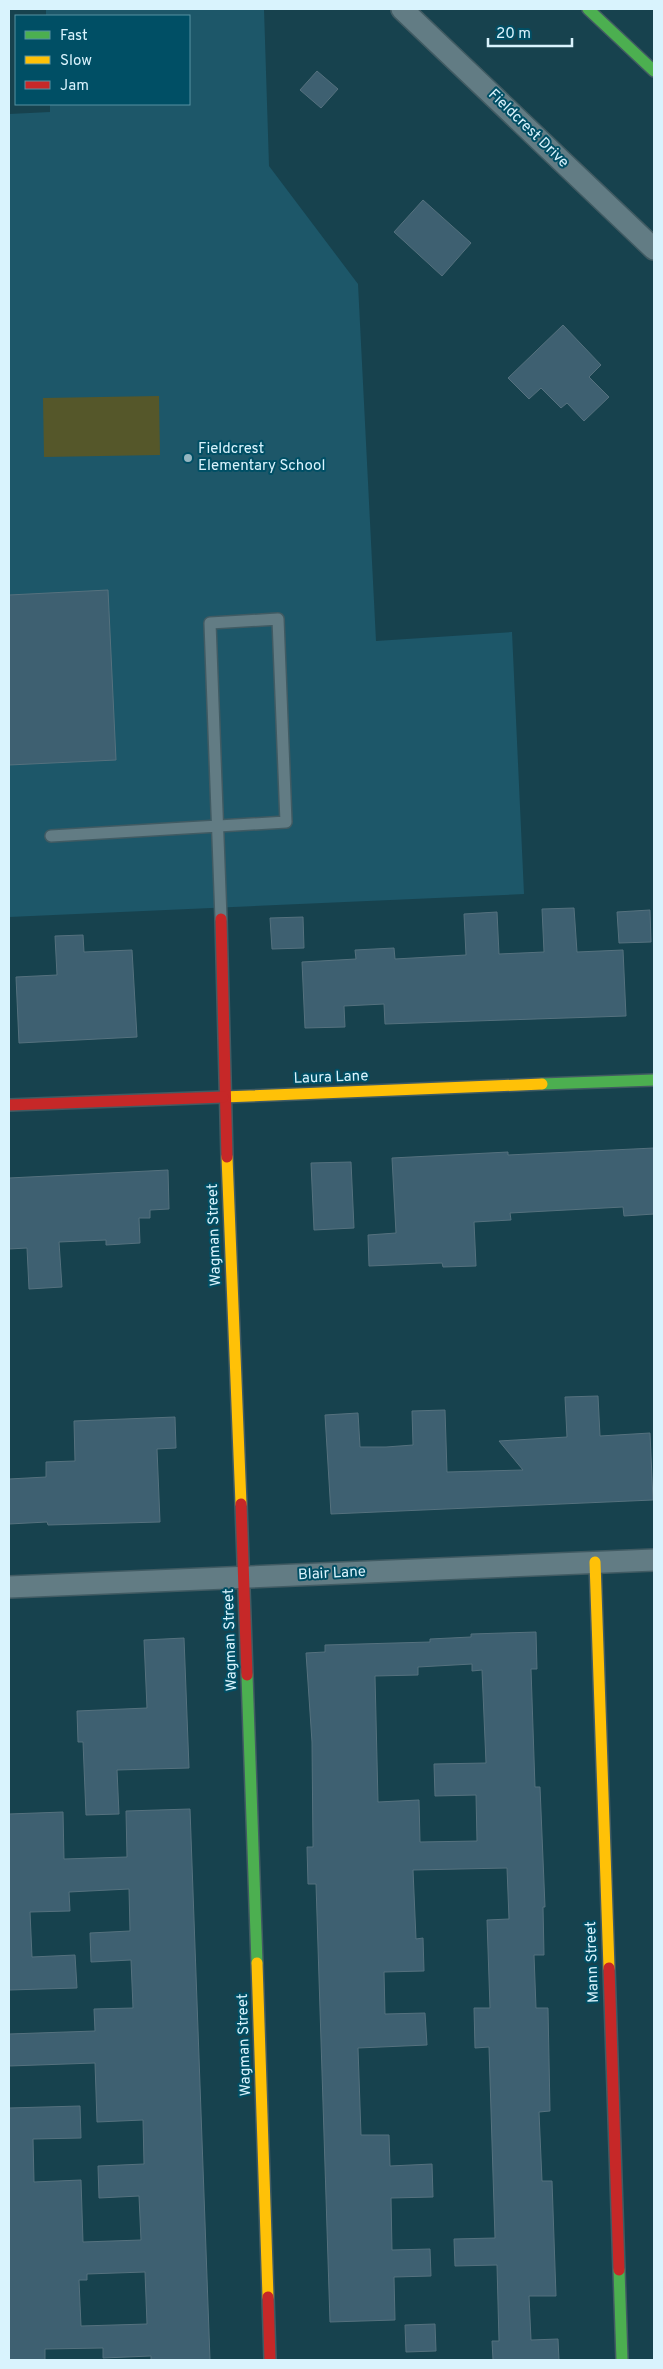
<svg xmlns="http://www.w3.org/2000/svg" width="663" height="2369" font-family="Overpass,sans-serif">
	<style>
		.built { fill: #1d5769 }
		.green { fill: #55572a }
		.building { fill: #3e6071; stroke: #55717e; fill-rule: evenodd }
		.lines { fill: none; stroke-linecap: round; stroke-linejoin: round }
		.lane-casing { stroke: #415b63; stroke-width: 14 }
		.street-casing { stroke: #415b63; stroke-width: 24 }
		.fast-casing { stroke: #415b63; stroke-width: 14 }
		.slow-casing { stroke: #415b63; stroke-width: 14 }
		.jam-casing { stroke: #415b63; stroke-width: 14 }
		.lane { stroke: #627c84; stroke-width: 11 }
		.street { stroke: #627c84; stroke-width: 21 }
		.fast { stroke: #4caf50; stroke-width: 11 }
		.slow { stroke: #ffc107; stroke-width: 11 }
		.jam { stroke: #c62828; stroke-width: 11 }
		.poi-dot { fill: #95b5c0; stroke: #004f65; stroke-width: 2 }
		.labels { text-anchor: middle; dominant-baseline: central; stroke-width: 4; stroke-linejoin: round; paint-order: stroke }
		.street-label { font-size: 15px; fill: #d9f3fd; stroke: #004f65 }
		.poi-label { font-size: 15px; fill: #d9f3fd; stroke: #004f65; text-anchor: start }
	</style>
	<rect width="100%" height="100%" fill="#17424e"/>
	<!-- built -->
	<polygon class="built" points="46,9 264,9 269,166 358,284 376,641 512,632 524,894 9,917 9,114 50,112 50,104 189,104 189,16 46,16"/>
	<!-- green -->
	<polygon class="green" points="159,396 160,455 44,457 43,398"/>
	<!-- building -->
	<g class="building">
		<polygon points="317,71 338,89 321,108 300,90"/>
		<polygon points="423,200 471,243 442,276 394,232"/>
		<polygon points="563,325 601,365 589,377 609,397 584,421 567,403 561,408 541,388 529,399 508,378"/>
		<polygon points="108,590 116,760 9,765 9,595"/>
		<polygon points="574,908 577,952 623,950 626,1016 385,1024 384,1004 344,1006 345,1027 305,1028 302,962 356,959 355,950 394,948 395,959 466,955 464,914 497,912 499,954 544,952 542,909"/>
		<polygon points="650,910 651,942 619,943 617,912"/>
		<polygon points="303,917 304,948 272,949 270,918"/>
		<polygon points="83,935 84,952 132,950 137,1037 19,1043 16,977 57,975 55,936"/>
		<polygon points="654,1148 654,1214 624,1216 623,1207 510,1213 511,1220 474,1222 476,1266 443,1267 442,1263 369,1266 368,1235 396,1233 392,1158 508,1152 508,1155"/>
		<polygon points="351,1162 354,1228 314,1230 311,1163"/>
		<polygon points="168,1170 169,1209 150,1210 150,1218 139,1218 140,1243 106,1245 106,1240 59,1242 62,1287 29,1289 27,1248 9,1249 9,1178"/>
		<polygon points="598,1396 600,1436 650,1433 653,1500 331,1514 325,1415 358,1413 360,1447 386,1447 413,1445 412,1411 445,1410 447,1472 523,1470 499,1441 567,1437 565,1397"/>
		<polygon points="175,1417 176,1448 157,1449 160,1522 48,1525 47,1522 9,1524 9,1479 46,1477 46,1462 75,1461 74,1421"/>
		<path d="M536,1632L537,1669H531L535,1787H540L545,1907H543L544,1955H534L536,2008H548L550,2111L539,2112L542,2181H552L556,2296H529L531,2340L558,2339L559,2360H493L492,2341H499L497,2265L455,2266L454,2239L495,2238L489,2047L475,2048L474,2008H490L487,1920L509,1919L507,1868L413,1870L416,1939L423,1938L424,1971L384,1972L385,2014L425,2013L427,2045L358,2048L361,2135H389L390,2166L432,2164L433,2197L391,2198L392,2250L430,2249L431,2276L394,2277L395,2320L330,2322L316,1884H308L307,1847H313L312,1742L306,1653L325,1652V1645L430,1642V1639L471,1637V1634ZM472,1664V1671L482,1670L486,1763L434,1764L435,1796L476,1795L477,1841L420,1842L419,1800L378,1802L375,1676L418,1675V1667Z"/>
		<polygon points="184,1638 189,1768 117,1770 119,1814 86,1815 83,1742 78,1742 77,1711 147,1708 144,1640"/>
		<path d="M190,1809L210,2360H151V2356L103,2358V2348L45,2349V2360H9V2108L80,2106L81,2138L33,2139L34,2182L81,2180L83,2242L141,2240L139,2196L99,2198L98,2166L144,2164L143,2120L97,2122L95,2063L9,2066V2034L95,2031L94,2009L133,2008L131,1960L91,1962L90,1933L130,1931L129,1889L69,1892L70,1911L30,1912L32,1957L75,1955L77,1988L9,1990V1814L63,1812L64,1859L127,1857L126,1811ZM145,2272L147,2324L81,2326L79,2280H87V2274Z"/>
		<polygon points="435,2324 436,2351 406,2352 405,2325"/>
	</g>
	<g class="lines">
		<!-- lane casing -->
		<g class="lane-casing">
			<polyline id="lane" points="51,836 286,822 278,619 210,623 221,919"/>
		</g>
		<!-- street casing -->
		<g class="street-casing">
			<g id="street">
				<polyline points="402,9 654,249"/>
				<polyline points="9,1587 654,1560"/>
			</g>
		</g>
		<!-- fast casing -->
		<g class="fast-casing">
			<g id="fast">
				<polyline points="588,9 654,71"/>
				<polyline points="542,1084 654,1080"/>
				<polyline points="247,1675 257,1963"/>
				<polyline points="619,2270 622,2360"/>
			</g>
		</g>
		<!-- slow casing -->
		<g class="slow-casing">
			<g id="slow">
				<polyline points="223,1097 542,1084"/>
				<polyline points="227,1157 241,1504"/>
				<polyline points="595,1562 609,1968"/>
				<polyline points="257,1963 268,2297"/>
			</g>
		</g>
		<!-- jam casing -->
		<g class="jam-casing">
			<g id="jam">
				<polyline points="221,919 227,1157"/>
				<polyline points="9,1105 223,1097"/>
				<polyline points="241,1504 247,1675"/>
				<polyline points="609,1968 619,2270"/>
				<polyline points="268,2297 270,2360"/>
			</g>
		</g>
		<!-- lane -->
		<use href="#lane" class="lane"/>
		<!-- street -->
		<use href="#street" class="street"/>
		<!-- fast -->
		<use href="#fast" class="fast"/>
		<!-- slow -->
		<use href="#slow" class="slow"/>
		<!-- jam -->
		<use href="#jam" class="jam"/>
	</g>
	<!-- markers -->
	<circle class="poi-dot" cx="188" cy="458" r="5"/>
	<g class="labels">
		<!-- street labels -->
		<g class="street-label">
			<text transform="translate(528 129) rotate(44)">Fieldcrest Drive</text>
			<text transform="translate(331 1078) rotate(-2)">Laura Lane</text>
			<text transform="translate(215 1235) rotate(-92)">Wagman Street</text>
			<text transform="translate(332 1574) rotate(-3)">Blair Lane</text>
			<text transform="translate(231 1640) rotate(-92)">Wagman Street</text>
			<text transform="translate(593 1962) rotate(-92)">Mann Street</text>
			<text transform="translate(245 2045) rotate(-92)">Wagman Street</text>
		</g>
		<!-- poi labels -->
		<g class="poi-label">
			<text x="198" y="449">Fieldcrest<tspan x="198" dy="17">Elementary School</tspan></text>
		</g>
	</g>
	<!-- border -->
	<rect width="663" height="2369" fill="none" stroke="#d9f3fd" stroke-width="20"/>
	<!-- legend -->
	<rect x="15" y="15" width="175" height="90" fill="#004f65" stroke="#5791a2"/>
	<rect x="25" y="31" width="25" height="8" fill="#4caf50" stroke="#5791a2"/>
	<text x="60" y="40" font-size="15" fill="#d9f3fd">Fast</text>
	<rect x="25" y="56" width="25" height="8" fill="#ffc107" stroke="#5791a2"/>
	<text x="60" y="65" font-size="15" fill="#d9f3fd">Slow</text>
	<rect x="25" y="81" width="25" height="8" fill="#c62828" stroke="#5791a2"/>
	<text x="60" y="90" font-size="15" fill="#d9f3fd">Jam</text>
	<!-- scale -->
	<path d="M488 38v8h84v-8" fill="none" stroke="#d9f3fd" stroke-width="2.5"/>
	<text x="496" y="38" font-size="15" fill="#d9f3fd" stroke="#004f65" stroke-width="4" paint-order="stroke">20 m</text>
</svg>
